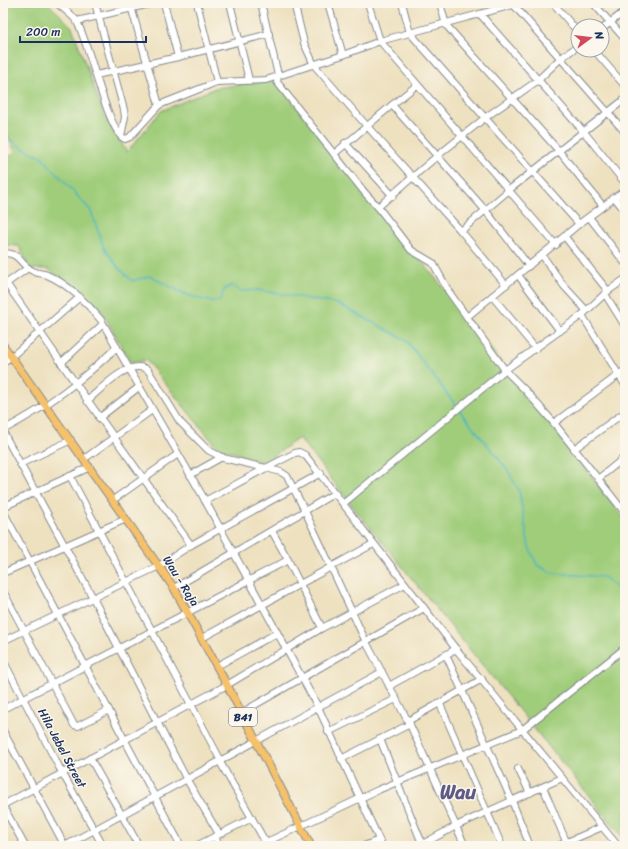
<svg xmlns="http://www.w3.org/2000/svg" width="628" height="849" font-family="Sriracha,sans-serif">
	<style>
		.green { fill: #a0cd7a; stroke: #5e7e6c }
		.lines { fill: none; stroke-linecap: round; stroke-linejoin: round }
		.stream { stroke: #47b3c4; stroke-width: 1.5 }
		.minor-casing { stroke: #84888f; stroke-width: 8 }
		.major-casing { stroke: #84888f; stroke-width: 9 }
		.minor { stroke: #fff; stroke-width: 6 }
		.major { stroke: #f5c16b; stroke-width: 7 }
		.labels { text-anchor: middle; dominant-baseline: central; stroke-width: 3; stroke-linejoin: round; paint-order: stroke }
		.shield { fill: #fbf7ec; stroke: #5e6b89; stroke-width: 1 }
		.shield-label { font-size: 11px; font-weight: bold; fill: #1b2f5e }
		.street-label { font-size: 12px; fill: #1b2f5e; stroke: #fbf7ec }
		.town-label { font-size: 20px; font-weight: bold; fill: #5e5b89; stroke: #fbf7ec }
	</style>
	<rect width="100%" height="100%" fill="#fbf7ec"/>
	<filter id="ink" filterUnits="userSpaceOnUse"><feTurbulence type="fractalNoise" baseFrequency=".025" numOctaves="2"/><feDisplacementMap in="SourceGraphic" scale="8" xChannelSelector="R" yChannelSelector="G"/><feConvolveMatrix kernelMatrix="1 2 1 2 8 2 1 2 1" color-interpolation-filters="sRGB"/></filter>
	<filter id="wash" filterUnits="userSpaceOnUse"><feTurbulence type="fractalNoise" baseFrequency=".012" numOctaves="4" result="noise"/><feDisplacementMap in="SourceGraphic" scale="16" xChannelSelector="R" yChannelSelector="G"/><feGaussianBlur stdDeviation="0.9" result="paint"/><feColorMatrix in="noise" values="0 0 0 0 0 0 0 0 0 0 0 0 0 0 0 0 0 1.4 0 .05"/><feComposite in="paint" operator="in"/></filter>
	<g filter="url(#wash)">
		<rect width="100%" height="100%" fill="#eee1c0"/>
		<!-- green -->
		<polygon class="green" points="3,3 48,3 72,27 104,115 127,152 161,111 215,88 275,80 445,290 625,520 625,840 351,504 299,438 263,463 216,446 146,360 131,363 100,308 48,269 30,269 19,246 3,245 3,161 15,152 3,125"/>
		<g class="lines">
			<!-- stream -->
			<g class="stream">
				<path d="M3,134L22,148L42,157L91,211L104,248L118,267L132,281L150,276C171,287 197,303 220,301L224,290L232,285L240,291L259,290L338,304L406,340L457,407"/>
				<polyline points="459,410 507,469 519,491 529,547 537,565 552,573 604,577 625,594"/>
			</g>
		</g>
	</g>
	<g filter="url(#ink)">
		<g class="lines">
			<!-- minor casing -->
			<g class="minor-casing">
				<g id="minor">
					<path d="M57,3C63,9 73,15 77,22C89,42 108,133 125,139L130,137L159,105L217,82L266,80L343,55L380,41L520,3"/>
					<polyline points="95,3 124,110 125,117 121,136"/>
					<polyline points="130,3 159,105"/>
					<polyline points="164,3 178,57 269,34"/>
					<polyline points="197,3 217,82"/>
					<polyline points="230,3 249,80"/>
					<polyline points="261,3 278,75 277,82 365,193 378,207 411,250 433,263 449,292 505,370 526,391 554,423 625,513"/>
					<polyline points="294,3 304,43 314,65 366,125 461,231 509,190 625,99"/>
					<polyline points="328,3 343,55"/>
					<polyline points="368,3 380,41 556,245"/>
					<polyline points="402,3 410,33 579,224"/>
					<polyline points="440,3 446,25 559,151 603,206"/>
					<polyline points="512,3 625,132"/>
					<polyline points="553,3 578,32"/>
					<polyline points="593,3 625,39"/>
					<polyline points="480,14 584,132 625,183"/>
					<polyline points="77,21 154,3"/>
					<polyline points="602,29 625,11"/>
					<polyline points="594,50 625,86"/>
					<polyline points="96,75 178,57"/>
					<polyline points="392,105 417,85"/>
					<polyline points="345,143 393,196"/>
					<polyline points="334,154 392,105 486,211 529,266"/>
					<polyline points="614,197 625,211"/>
					<polyline points="378,207 436,157 486,117 537,81 561,58 578,46"/>
					<polyline points="589,217 625,263"/>
					<polyline points="461,231 506,285"/>
					<polyline points="565,237 608,291"/>
					<path d="M3,253C22,253 19,265 33,271C37,274 43,273 47,275C67,283 88,304 101,320L202,495L318,707L382,846"/>
					<polyline points="542,255 564,286 586,310"/>
					<polyline points="518,275 560,331"/>
					<polyline points="6,283 76,384 191,545"/>
					<polyline points="4,285 28,268"/>
					<polyline points="605,294 625,326"/>
					<polyline points="492,296 536,349"/>
					<polyline points="582,315 625,385"/>
					<polyline points="467,317 579,224 625,190"/>
					<polyline points="3,362 11,357 80,297"/>
					<polyline points="61,363 103,324"/>
					<path d="M87,401C101,389 130,357 148,370L180,422L208,450L223,458L266,468L295,453L299,452L305,455L456,649L618,846"/>
					<polyline points="99,418 139,387"/>
					<polyline points="554,423 625,370"/>
					<path d="M3,430C47,407 81,381 117,347"/>
					<polyline points="3,432 93,598 187,780 219,834"/>
					<polyline points="574,449 625,412"/>
					<polyline points="84,459 152,410"/>
					<polyline points="20,464 71,440"/>
					<polyline points="190,475 222,457"/>
					<polyline points="70,476 221,761"/>
					<polyline points="598,479 625,457"/>
					<polyline points="113,500 178,454"/>
					<polyline points="205,501 266,468 281,472 287,476 305,511 366,642 411,727 465,846"/>
					<polyline points="344,503 505,370 582,315 608,291 625,279"/>
					<polyline points="3,507 90,467"/>
					<polyline points="3,511 181,846"/>
					<polyline points="272,531 288,560 322,628"/>
					<polyline points="3,573 126,519"/>
					<polyline points="174,588 335,493"/>
					<polyline points="3,591 74,725 78,726 109,710"/>
					<polyline points="202,638 373,544"/>
					<polyline points="3,641 159,566 191,545 321,473"/>
					<polyline points="446,655 512,801 530,846"/>
					<polyline points="3,660 59,767 103,846"/>
					<polyline points="217,666 277,633"/>
					<polyline points="389,686 456,649"/>
					<polyline points="440,704 502,846"/>
					<polyline points="3,709 288,560"/>
					<polyline points="241,713 424,608"/>
					<polyline points="408,721 482,679"/>
					<polyline points="3,731 65,846"/>
					<polyline points="328,732 396,699"/>
					<polyline points="380,739 423,846"/>
					<polyline points="90,758 139,846"/>
					<polyline points="341,759 410,724"/>
					<polyline points="220,762 266,843"/>
					<polyline points="518,769 530,793"/>
					<polyline points="543,787 568,846"/>
					<polyline points="3,805 227,685 322,628 405,584"/>
					<polyline points="3,806 25,846"/>
					<polyline points="215,836 219,846"/>
					<polyline points="65,846 382,672"/>
					<polyline points="196,846 252,818"/>
					<polyline points="258,846 378,790 522,730 625,648"/>
					<polyline points="364,846 379,840"/>
					<polyline points="419,846 456,826 562,778"/>
					<polyline points="558,846 602,827"/>
				</g>
			</g>
			<!-- major casing -->
			<g class="major-casing">
				<polyline id="major" points="3,345 174,588 227,685 311,846"/>
			</g>
			<!-- minor -->
			<use href="#minor" class="minor"/>
			<!-- major -->
			<use href="#major" class="major"/>
		</g>
	</g>
	<g class="labels">
		<!-- shield labels -->
		<rect class="shield" x="229" y="708" width="28" height="18" rx="3"/>
		<g class="shield-label">
			<text x="243" y="717">B41</text>
		</g>
		<!-- street labels -->
		<g class="street-label">
			<text transform="translate(181 581) rotate(58)">Wau - Raja</text>
			<text transform="translate(62 748) rotate(62)">Hila Jebel Street</text>
		</g>
		<!-- town labels -->
		<g class="town-label">
			<text x="458" y="792">Wau</text>
		</g>
	</g>
	<!-- margin -->
	<rect width="628" height="849" fill="none" stroke="#fbf7ec" stroke-width="16"/>
	<!-- north arrow -->
	<g transform="translate(590 38) rotate(75)"><circle r="19" fill="#fbf7ec" stroke="#a1a7b3"/>
	<path d="M0-3L7 15L0 10L-7 15Z" fill="#d1495b"/>
	<text y="-6" font-size="11" font-weight="bold" text-anchor="middle" fill="#1b2f5e">N</text>
	</g>
	<!-- scale -->
	<path d="M20 36v6h126v-6" fill="none" stroke="#1b2f5e" stroke-width="2"/>
	<text x="26" y="36" font-size="12" fill="#1b2f5e" stroke="#fbf7ec" stroke-width="3" paint-order="stroke">200 m</text>
</svg>
